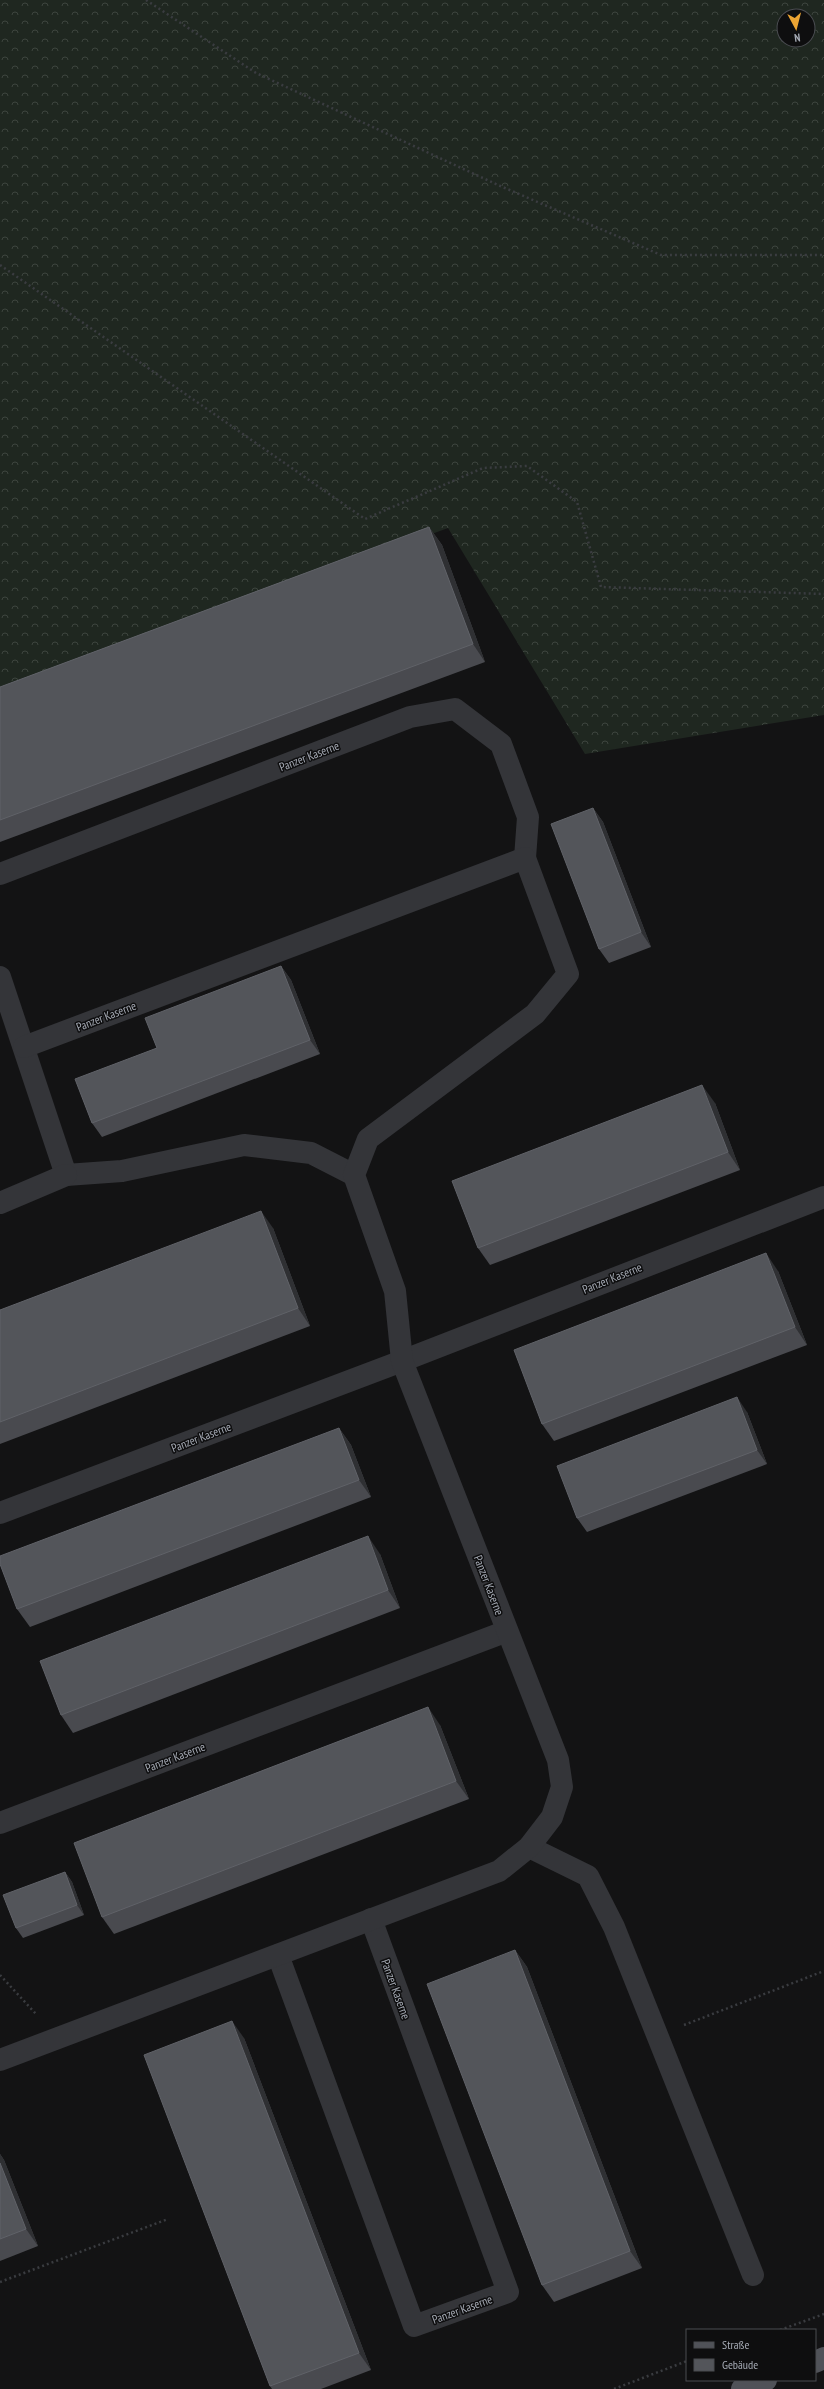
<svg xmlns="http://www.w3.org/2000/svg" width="824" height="2389" font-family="'PT Sans Narrow',sans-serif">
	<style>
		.forest { fill: url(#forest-crowns); fill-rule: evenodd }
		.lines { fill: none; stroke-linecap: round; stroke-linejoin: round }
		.path { stroke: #3a3c40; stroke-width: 2.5; stroke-dasharray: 2 3; stroke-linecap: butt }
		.minor { stroke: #343539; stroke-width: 22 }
		.major { stroke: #505258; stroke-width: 22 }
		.wall { fill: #494a4f }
		.shaded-wall { fill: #2f3033 }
		.building { fill: #53555a; stroke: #606268 }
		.labels { text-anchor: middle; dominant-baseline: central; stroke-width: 3; stroke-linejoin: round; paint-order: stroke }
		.street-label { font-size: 12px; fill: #a5aab4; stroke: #0e0e0f }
	</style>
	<defs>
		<pattern id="forest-crowns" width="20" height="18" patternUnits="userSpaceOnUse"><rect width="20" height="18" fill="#1f2720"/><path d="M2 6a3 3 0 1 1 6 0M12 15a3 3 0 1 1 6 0" fill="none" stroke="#3d443e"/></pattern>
	</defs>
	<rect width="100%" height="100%" fill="#131314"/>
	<!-- forest -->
	<path class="forest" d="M0,0H824V715L585,754L448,528L0,692ZM784,16H808V40H784Z"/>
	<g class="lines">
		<!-- path -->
		<g class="path">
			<polyline points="146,0 256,73 498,185 661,255 824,255"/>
			<polyline points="0,265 365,519 483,468 527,466 577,502 601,587 824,594"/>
			<polyline points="0,1975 36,2014"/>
			<polyline points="684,2025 824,1971"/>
			<polyline points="0,2282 168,2219"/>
			<polyline points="780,2330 824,2314"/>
			<polyline points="614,2389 687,2361"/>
		</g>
		<!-- minor -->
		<g class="minor">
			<polyline points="0,874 410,717 455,709 501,744 528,817 525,858"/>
			<polyline points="0,977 66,1175 122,1171 244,1145 311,1153 354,1175"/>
			<polyline points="0,1203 66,1175"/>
			<polyline points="0,1513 402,1361 824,1197"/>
			<polyline points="0,1823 507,1631"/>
			<polyline points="529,1847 588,1876 614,1927 753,2275"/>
			<polyline points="278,1955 414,2326 508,2292 371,1919"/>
			<polyline points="0,2060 499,1871 529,1847 552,1817 562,1787 558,1760 402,1361 395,1291 354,1175 368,1139 535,1014 568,974 525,858 24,1047"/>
		</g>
		<!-- major -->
		<g class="major">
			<polyline points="815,2362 824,2358"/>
			<polyline points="742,2389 766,2380"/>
		</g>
	</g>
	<!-- wall -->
	<g class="wall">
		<polygon points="429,527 442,545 485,662 0,842 0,687"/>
		<polygon points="593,808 603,822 651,947 609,963 599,949"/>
		<polygon points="281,966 291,980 320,1054 102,1137 92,1123"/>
		<polygon points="715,1103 740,1170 490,1265 478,1248"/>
		<polygon points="273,1228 310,1326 0,1444 0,1310"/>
		<polygon points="778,1271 807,1345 554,1441 542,1424"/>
		<polygon points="747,1412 767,1464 587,1532 577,1518"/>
		<polygon points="339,1428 351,1445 371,1497 30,1627 17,1609"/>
		<polygon points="380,1554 400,1608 73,1733 61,1715"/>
		<polygon points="440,1725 469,1799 114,1934 102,1917"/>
		<polygon points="65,1872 72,1882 84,1915 23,1938 16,1928"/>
		<polygon points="515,1950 527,1967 642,2268 554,2302 542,2285"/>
		<polygon points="244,2038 371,2370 321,2389 272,2389 270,2386"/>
		<polygon points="0,2154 4,2160 38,2246 0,2261"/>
	</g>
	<!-- shaded-wall -->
	<g class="shaded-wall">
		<polygon points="429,527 442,545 485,662 473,644"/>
		<polygon points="593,808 603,822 651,947 641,932"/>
		<polygon points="281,966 291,980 320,1054 310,1040"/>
		<polygon points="702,1085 715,1103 740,1170 728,1152"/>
		<polygon points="261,1211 273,1228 310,1326 298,1308"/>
		<polygon points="766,1253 778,1271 807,1345 795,1327"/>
		<polygon points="737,1397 747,1412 767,1464 757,1450"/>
		<polygon points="339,1428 351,1445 371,1497 359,1480"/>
		<polygon points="368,1536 380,1554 400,1608 388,1590"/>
		<polygon points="428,1707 440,1725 469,1799 456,1781"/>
		<polygon points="65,1872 72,1882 84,1915 77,1905"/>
		<polygon points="515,1950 527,1967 642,2268 630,2251"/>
		<polygon points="232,2021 244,2038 371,2370 359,2353"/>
		<polygon points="0,2154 4,2160 38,2246 26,2229 0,2163"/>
	</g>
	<!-- building -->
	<g class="building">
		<polygon points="429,527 473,644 0,820 0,687"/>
		<polygon points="593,808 641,932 599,949 551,824"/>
		<polygon points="281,966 310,1040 92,1123 75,1079 157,1048 145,1018"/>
		<polygon points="702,1085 728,1152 478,1248 452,1181"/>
		<polygon points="261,1211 298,1308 0,1422 0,1310"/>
		<polygon points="766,1253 795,1327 542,1424 514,1350"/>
		<polygon points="737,1397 757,1450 577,1518 557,1466"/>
		<polygon points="339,1428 359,1480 17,1609 0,1564 0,1556"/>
		<polygon points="368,1536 388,1590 61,1715 40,1661"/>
		<polygon points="428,1707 456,1781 102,1917 74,1843"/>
		<polygon points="65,1872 77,1905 16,1928 3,1895"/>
		<polygon points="515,1950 630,2251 542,2285 427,1984"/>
		<polygon points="232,2021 359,2353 270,2386 144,2055"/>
		<polygon points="0,2163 26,2229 0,2239"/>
	</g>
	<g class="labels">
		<!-- street labels -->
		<g class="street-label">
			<text transform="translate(309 756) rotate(-21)">Panzer Kaserne</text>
			<text transform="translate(106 1016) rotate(-21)">Panzer Kaserne</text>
			<text transform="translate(612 1278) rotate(-22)">Panzer Kaserne</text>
			<text transform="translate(201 1437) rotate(-21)">Panzer Kaserne</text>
			<text transform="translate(489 1585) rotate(69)">Panzer Kaserne</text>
			<text transform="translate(175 1757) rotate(-21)">Panzer Kaserne</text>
			<text transform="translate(396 1989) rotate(70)">Panzer Kaserne</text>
			<text transform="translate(462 2309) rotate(-20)">Panzer Kaserne</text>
		</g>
	</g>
	<!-- legend -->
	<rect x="686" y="2329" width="130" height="52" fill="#0e0e0f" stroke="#4a4c51"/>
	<rect x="694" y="2342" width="20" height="6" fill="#505258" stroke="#4a4c51"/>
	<text x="722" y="2349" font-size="12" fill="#a5aab4">Straße</text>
	<rect x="694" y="2359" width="20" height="12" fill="#53555a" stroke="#4a4c51"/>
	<text x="722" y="2369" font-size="12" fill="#a5aab4">Gebäude</text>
	<!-- north arrow -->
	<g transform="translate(796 28) rotate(173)"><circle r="19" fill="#0e0e0f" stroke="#4a4c51"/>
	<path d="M0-3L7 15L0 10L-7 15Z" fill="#eca433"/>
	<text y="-6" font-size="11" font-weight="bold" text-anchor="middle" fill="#a5aab4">N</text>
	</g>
</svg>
